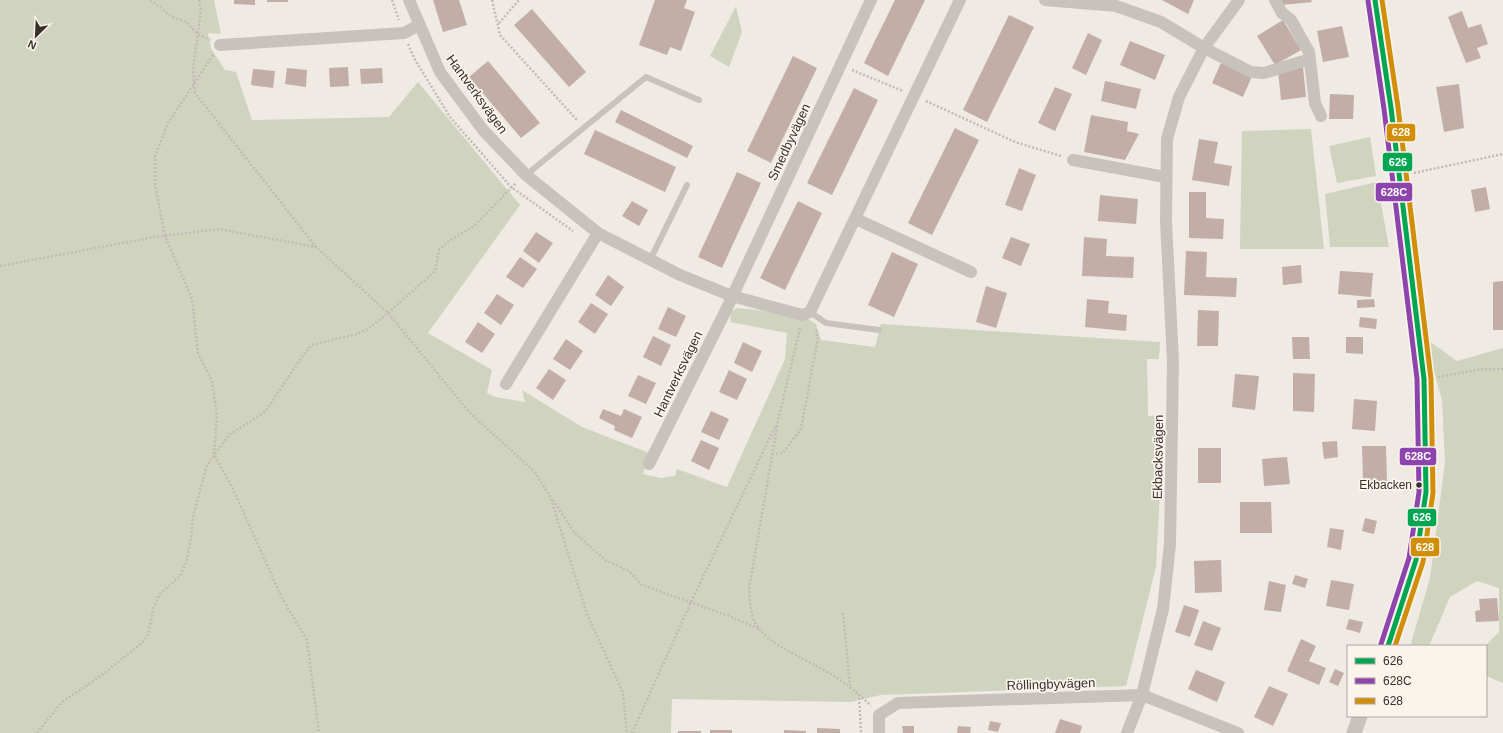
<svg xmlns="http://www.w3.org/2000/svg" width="1503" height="733" font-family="Arial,sans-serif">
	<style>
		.green { fill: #d0d4bf }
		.building { fill: #c2aea6 }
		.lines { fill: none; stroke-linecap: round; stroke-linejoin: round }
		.path { stroke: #c1bab5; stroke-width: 2.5; stroke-dasharray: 2 2; stroke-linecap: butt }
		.service { stroke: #c8c2bd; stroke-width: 6 }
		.minor { stroke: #c8c2bd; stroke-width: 12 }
		.tertiary { stroke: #c8c2bd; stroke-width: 15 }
		.bus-1-casing { stroke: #faf4ed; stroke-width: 8 }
		.bus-2-casing { stroke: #faf4ed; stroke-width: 8 }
		.bus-3-casing { stroke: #faf4ed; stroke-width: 8 }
		.bus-1 { stroke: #00a651; stroke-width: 5 }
		.bus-2 { stroke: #8e44ad; stroke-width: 5 }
		.bus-3 { stroke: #d18e09; stroke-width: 5 }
		.bus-dot { fill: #392f2b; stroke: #faf4ed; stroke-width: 1.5 }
		.labels { text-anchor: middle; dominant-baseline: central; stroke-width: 3.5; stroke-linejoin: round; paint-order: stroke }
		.bus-label { font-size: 12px; fill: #392f2b; stroke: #faf4ed; text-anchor: end }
		.street-label { font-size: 13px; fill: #392f2b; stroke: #faf4ed }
		.line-badge { stroke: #faf4ed; stroke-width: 1.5 }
		.badge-label { font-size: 11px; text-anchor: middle; font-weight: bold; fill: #fff }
	</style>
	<rect width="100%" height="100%" fill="#efeae4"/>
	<!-- green -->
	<g class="green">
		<polygon points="0,0 214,0 221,34 208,33 211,48 225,70 236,72 252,120 389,117 418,82 520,205 428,333 492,370 487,393 496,397 525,402 522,390 582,427 649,453 643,474 661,478 675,476 677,469 727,487 785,359 787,333 730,322 731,312 737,308 802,315 816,324 821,340 875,347 881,324 1160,342 1159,359 1147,359 1148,416 1164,415 1156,567 1126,686 881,695 851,702 672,699 671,733 0,733"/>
		<polygon points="736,6 742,32 729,67 710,56"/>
		<polygon points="1311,129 1324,249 1240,249 1242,131"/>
		<polygon points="1370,137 1376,176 1337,183 1329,146"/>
		<polygon points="1377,182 1389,247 1330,247 1325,194"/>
		<polygon points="1425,338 1457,361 1503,348 1503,683 1486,676 1486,646 1485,646 1499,632 1499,588 1477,581 1450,597 1429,646 1414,646 1411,643 1430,578 1445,462 1442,400"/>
	</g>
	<!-- building -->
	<g class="building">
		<polygon points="234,0 255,0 255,5 234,4"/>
		<rect x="267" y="0" width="21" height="2"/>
		<polygon points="433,0 459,0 467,25 443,32"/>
		<polygon points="655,0 687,0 684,8 695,12 681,51 670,47 667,55 639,45"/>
		<polygon points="895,0 925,0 888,76 864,63"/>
		<polygon points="1162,0 1194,0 1188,14"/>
		<polygon points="1281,0 1311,0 1312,2 1282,5"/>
		<polygon points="532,9 586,72 569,87 514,25"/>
		<polygon points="1462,11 1468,28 1481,24 1488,44 1477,48 1481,58 1466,63 1448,17"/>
		<polygon points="1009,15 1034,27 987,122 963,110"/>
		<polygon points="1283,20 1301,50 1275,65 1257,36"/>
		<polygon points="1342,26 1349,57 1323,62 1317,31"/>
		<polygon points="1088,33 1102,40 1086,75 1072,68"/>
		<polygon points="1130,41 1165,55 1155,80 1120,65"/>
		<polygon points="793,56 817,68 771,163 747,151"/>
		<polygon points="488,61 540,123 521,138 469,77"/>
		<polygon points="1221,63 1252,76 1243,97 1212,83"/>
		<polygon points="348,67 349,86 330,87 329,68"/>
		<polygon points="1303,67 1306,97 1281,100 1278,70"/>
		<polygon points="287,68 307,70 306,87 285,84"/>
		<polygon points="382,68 383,83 361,84 360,69"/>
		<polygon points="253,69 275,71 273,88 251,85"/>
		<polygon points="1105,81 1141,89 1136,109 1101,101"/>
		<polygon points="1459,84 1464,128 1444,132 1436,87"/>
		<polygon points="1055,87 1072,94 1055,131 1038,123"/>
		<polygon points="854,88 878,100 832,195 807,183"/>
		<polygon points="1330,94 1354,95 1353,119 1329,119"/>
		<polygon points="621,110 693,146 687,158 615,122"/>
		<polygon points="1091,115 1128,122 1127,131 1139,134 1125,160 1084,152"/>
		<polygon points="955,128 979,140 932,235 908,223"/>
		<polygon points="595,130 676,167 665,192 584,154"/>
		<polygon points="1199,139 1218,142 1214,163 1232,166 1229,186 1192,180"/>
		<polygon points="1019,168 1036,175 1022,211 1005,205"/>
		<polygon points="737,172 761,183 722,268 698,257"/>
		<polygon points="1486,187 1490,209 1475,212 1471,190"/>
		<polygon points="1189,192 1206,192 1206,218 1224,219 1223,239 1189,238"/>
		<polygon points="1100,195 1138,199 1136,224 1098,221"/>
		<polygon points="632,201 648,210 639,226 622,216"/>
		<polygon points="798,201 822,213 785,290 760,278"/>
		<polygon points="536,232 553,243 539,263 523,251"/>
		<polygon points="1011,237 1030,244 1021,266 1002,258"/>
		<polygon points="1084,237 1107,239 1106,256 1134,257 1133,278 1082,276"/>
		<polygon points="1186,251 1207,252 1206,277 1237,278 1236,297 1184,295"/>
		<polygon points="892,252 918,264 894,317 868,305"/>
		<polygon points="520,257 537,269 523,288 506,277"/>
		<polygon points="1301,265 1302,283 1283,285 1282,267"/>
		<polygon points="1340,271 1373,273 1371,297 1338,294"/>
		<polygon points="608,275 624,287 611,306 595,295"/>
		<polygon points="1503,281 1503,330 1493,330 1493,282"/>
		<polygon points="986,286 1007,293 996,328 976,322"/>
		<polygon points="497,294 514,305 501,325 484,313"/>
		<polygon points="1087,299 1109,301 1108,313 1127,315 1126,331 1085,327"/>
		<polygon points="1374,299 1375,307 1357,308 1357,300"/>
		<polygon points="591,303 608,314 595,334 578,322"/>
		<polygon points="668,307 686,316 676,337 658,329"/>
		<polygon points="1198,310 1219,311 1218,346 1197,346"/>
		<polygon points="1360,317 1377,319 1376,329 1359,327"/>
		<polygon points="478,322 495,334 482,353 465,342"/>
		<polygon points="653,336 671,345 661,366 643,357"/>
		<polygon points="1292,337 1309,337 1310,359 1293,359"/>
		<polygon points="1346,337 1363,337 1363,354 1346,353"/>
		<polygon points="566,339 583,351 570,370 553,359"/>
		<polygon points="743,342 762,351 752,372 734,363"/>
		<polygon points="549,369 566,380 553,400 536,388"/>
		<polygon points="729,370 747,379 737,400 719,392"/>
		<polygon points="1293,373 1315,374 1314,412 1293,411"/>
		<polygon points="1235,374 1259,376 1255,410 1232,407"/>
		<polygon points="638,375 656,383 646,404 628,396"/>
		<polygon points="1354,399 1377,401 1375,431 1352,429"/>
		<polygon points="603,409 621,416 624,409 642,417 632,438 614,430 615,426 599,418"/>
		<polygon points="711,411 729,419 719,440 701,432"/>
		<polygon points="701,440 719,448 709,470 691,461"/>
		<polygon points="1337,441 1338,457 1324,459 1322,442"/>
		<polygon points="1362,446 1386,446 1387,481 1363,482"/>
		<rect x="1198" y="448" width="23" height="35"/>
		<polygon points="1287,457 1290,484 1264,486 1262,459"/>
		<polygon points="1240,502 1271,502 1272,533 1240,533"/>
		<polygon points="1365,518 1377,521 1374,534 1362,531"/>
		<polygon points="1330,528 1344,530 1341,550 1327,547"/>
		<polygon points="1221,560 1222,592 1195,593 1194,561"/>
		<polygon points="1295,575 1308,579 1305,588 1292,584"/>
		<polygon points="1331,580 1354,584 1349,610 1326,606"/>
		<polygon points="1269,581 1286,585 1281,612 1264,610"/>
		<polygon points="1497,598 1499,621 1476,622 1475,611 1480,610 1479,599"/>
		<polygon points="1184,605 1199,610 1190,637 1175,632"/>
		<polygon points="1349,619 1363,622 1360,633 1346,629"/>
		<polygon points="1203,621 1221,628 1212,651 1194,645"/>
		<polygon points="1301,639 1316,646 1309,661 1326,668 1319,685 1287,671"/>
		<polygon points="1335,669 1344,673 1338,686 1329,682"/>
		<polygon points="1196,670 1225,682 1217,702 1188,689"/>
		<polygon points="1269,686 1288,694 1273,726 1254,717"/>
		<polygon points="1060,719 1082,726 1080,733 1055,733"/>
		<polygon points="990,721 1001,723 998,732 988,730"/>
		<polygon points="902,726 914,726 914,733 903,733"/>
		<polygon points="958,726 971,727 970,733 957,733"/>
		<polygon points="817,728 840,729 840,733 817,733"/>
		<rect x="710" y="730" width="22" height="3"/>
		<polygon points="784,730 806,731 806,733 784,733"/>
		<rect x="678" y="731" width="23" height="2"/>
	</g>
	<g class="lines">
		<!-- path -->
		<g class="path">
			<polyline points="150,0 172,17 186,22 198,34 210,40"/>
			<polyline points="199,0 201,10 193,70 195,93 316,247 388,313 470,413 534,471 550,496 587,614 623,693 627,733"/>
			<polyline points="392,0 399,20"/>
			<polyline points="492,0 500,35 577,120"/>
			<polyline points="499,23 519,0"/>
			<polyline points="408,44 414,58 450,117 511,187 573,231"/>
			<polyline points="213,55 168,123 155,156 155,185 165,236 192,299 198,353 212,381 217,416 214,455 232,487 282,598 307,640 319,733"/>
			<polyline points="852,70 903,91"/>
			<polyline points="926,101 1015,142 1061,156"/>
			<polyline points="1414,173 1503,154"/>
			<polyline points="0,266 155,237 219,229 316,247"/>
			<path d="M800,328L778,421L749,589C750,602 750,619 760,630C772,644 792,653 809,662C832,674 853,687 871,706"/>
			<polyline points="1438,377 1483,369 1503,369"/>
			<polyline points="772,454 783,453 801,429 818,338 816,328"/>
			<polyline points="553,500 574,532 605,560 629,571 642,585 729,616 759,629"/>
			<polyline points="843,613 850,686"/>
			<polyline points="859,694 861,733"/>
			<polyline points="37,733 62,702 98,678 143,642 148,635 153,610 159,595 180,576 186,563 191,539 193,516 207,465 229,435 265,412 301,358 312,345 357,334 368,329 388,313 435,271 439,250 449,241 474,226 516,183"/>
			<polyline points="632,733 691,602 776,425"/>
		</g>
		<!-- service -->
		<g class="service">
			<polyline points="526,175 646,77 699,100"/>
			<polyline points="650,260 687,185"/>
			<polyline points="810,312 826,323 879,330"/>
		</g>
		<!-- minor -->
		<g class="minor">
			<polyline points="409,0 440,72 483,130 526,175 598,233 680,275 732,296 802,315 810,312 960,0"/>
			<polyline points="1045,0 1116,6 1161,22 1204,48 1251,72 1264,73 1310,59"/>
			<polyline points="1275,0 1282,13 1291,20 1309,52 1315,103 1321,116"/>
			<polyline points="220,45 404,33 419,25"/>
			<polyline points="1073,160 1165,177"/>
			<polyline points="856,219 971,272"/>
			<polyline points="506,384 598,233"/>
			<polyline points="649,464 726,310 871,0"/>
			<polyline points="879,733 879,715 898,703 1142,695 1238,733"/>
			<polyline points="1127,733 1142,695 1163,609 1170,544 1173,361 1166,221 1167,139 1179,97 1204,48 1239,0"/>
		</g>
		<!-- tertiary -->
		<g class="tertiary">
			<polyline points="1375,0 1391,108 1424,379 1426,492 1416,560 1388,646"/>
			<polyline points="1354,733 1360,716"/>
		</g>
		<!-- bus-1 casing -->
		<g class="bus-1-casing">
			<polyline id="bus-1" points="1375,0 1391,108 1424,379 1426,492 1416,560 1388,646"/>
		</g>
		<!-- bus-2 casing -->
		<g class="bus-2-casing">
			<polyline id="bus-2" points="1368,1 1384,109 1417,379 1419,492 1409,558 1381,644"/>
		</g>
		<!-- bus-3 casing -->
		<g class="bus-3-casing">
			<polyline id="bus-3" points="1382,0 1398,107 1431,379 1433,493 1423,562 1395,646"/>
		</g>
		<!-- bus-1 -->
		<use href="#bus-1" class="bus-1"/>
		<!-- bus-2 -->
		<use href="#bus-2" class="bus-2"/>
		<!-- bus-3 -->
		<use href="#bus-3" class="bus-3"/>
	</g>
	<!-- markers -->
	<circle class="bus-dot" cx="1419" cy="485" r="3.5"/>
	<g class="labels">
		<!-- bus labels -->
		<g class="bus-label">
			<text x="1412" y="485">Ekbacken</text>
		</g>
		<!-- street labels -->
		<g class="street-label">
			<text transform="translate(477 94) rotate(54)">Hantverksvägen</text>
			<text transform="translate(789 142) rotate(-65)">Smedbyvägen</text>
			<text transform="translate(678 374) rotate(-64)">Hantverksvägen</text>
			<text transform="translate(1158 457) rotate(-89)">Ekbacksvägen</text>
			<text transform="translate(1051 684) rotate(-2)">Röllingbyvägen</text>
		</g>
	</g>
	<g class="line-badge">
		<rect x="1386" y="123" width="30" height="19" rx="4" fill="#d18e09"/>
		<rect x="1382" y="152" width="31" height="20" rx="4" fill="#00a651"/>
		<rect x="1375" y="182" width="38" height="20" rx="4" fill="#8e44ad"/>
		<rect x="1399" y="447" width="38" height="19" rx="4" fill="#8e44ad"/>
		<rect x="1407" y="508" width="30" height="19" rx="4" fill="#00a651"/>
		<rect x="1410" y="537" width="30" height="20" rx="4" fill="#d18e09"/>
	</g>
	<g class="badge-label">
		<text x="1401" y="136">628</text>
		<text x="1398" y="166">626</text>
		<text x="1394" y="196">628C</text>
		<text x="1418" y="460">628C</text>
		<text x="1422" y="521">626</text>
		<text x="1425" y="551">628</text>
	</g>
	<!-- legend -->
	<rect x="1347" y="645" width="140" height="72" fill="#faf4ed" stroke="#ada59f"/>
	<rect x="1355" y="658" width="20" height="6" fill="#00a651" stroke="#ada59f"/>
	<text x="1383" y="665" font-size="12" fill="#392f2b">626</text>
	<rect x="1355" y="678" width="20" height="6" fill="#8e44ad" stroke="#ada59f"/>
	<text x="1383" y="685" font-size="12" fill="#392f2b">628C</text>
	<rect x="1355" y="698" width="20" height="6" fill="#d18e09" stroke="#ada59f"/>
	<text x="1383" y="705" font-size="12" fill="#392f2b">628</text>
	<!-- north arrow -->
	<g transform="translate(36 36) rotate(204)" stroke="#faf4ed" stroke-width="3" paint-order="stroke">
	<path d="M0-3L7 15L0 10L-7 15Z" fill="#392f2b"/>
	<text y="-6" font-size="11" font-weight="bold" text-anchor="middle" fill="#392f2b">N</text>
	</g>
</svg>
